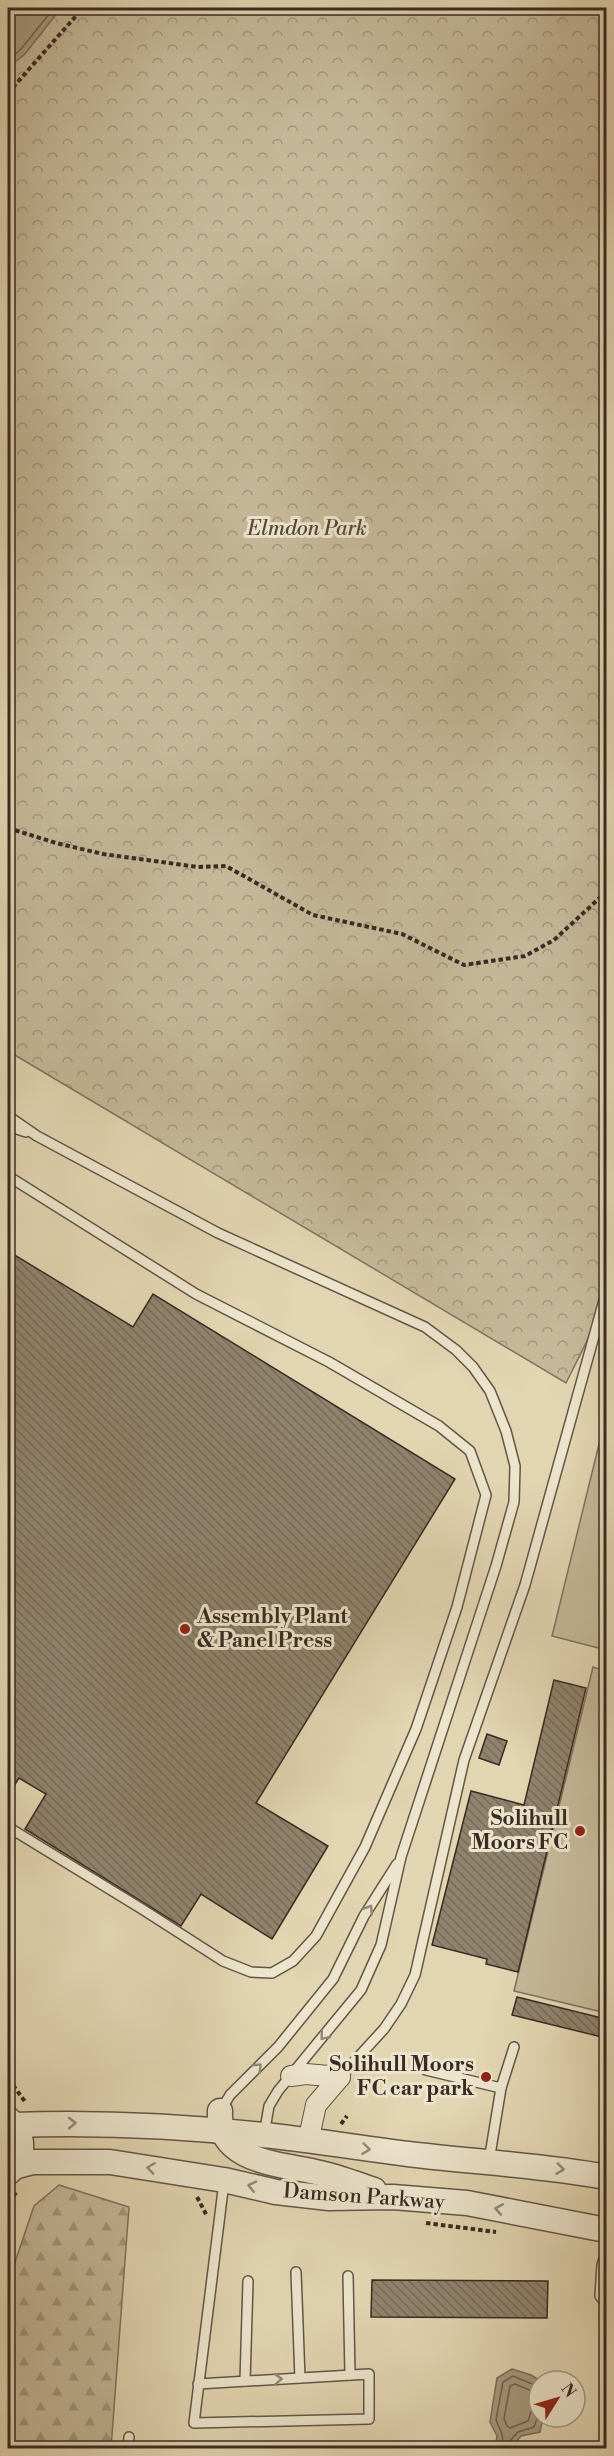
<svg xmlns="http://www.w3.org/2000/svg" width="614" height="2456" font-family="'Libre Bodoni',serif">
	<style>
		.forest { fill: url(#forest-firs); stroke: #7e725e; stroke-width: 1.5 }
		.park { fill: url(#park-crowns); stroke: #7e725e; stroke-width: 1.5 }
		.garden { fill: #c5b899; stroke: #7e725e; stroke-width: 1.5 }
		.water { fill: #a89b81; stroke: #7b6e5c; stroke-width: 1.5 }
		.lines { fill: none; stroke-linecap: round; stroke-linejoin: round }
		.shore { stroke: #706352; stroke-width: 1.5 }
		.building { fill: url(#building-back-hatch); stroke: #382b24; stroke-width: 1.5 }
		.service-casing { stroke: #625647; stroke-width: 12 }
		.minor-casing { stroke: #625647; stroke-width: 22 }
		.tertiary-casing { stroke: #625647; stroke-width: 27 }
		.path { stroke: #382b24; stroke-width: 4; stroke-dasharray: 4.5 3; stroke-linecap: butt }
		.service { stroke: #ece4cc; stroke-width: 9 }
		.minor { stroke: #ece4cc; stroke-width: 20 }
		.tertiary { stroke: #ece4cc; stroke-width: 24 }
		.oneway { stroke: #928878 }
		.poi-dot { fill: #8f2418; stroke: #ece4cc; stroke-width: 2 }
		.labels { text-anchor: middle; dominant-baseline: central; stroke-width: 6; stroke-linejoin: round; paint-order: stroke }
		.park-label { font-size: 21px; font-style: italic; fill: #54473b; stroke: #ece4cc }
		.poi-label { font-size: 21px; font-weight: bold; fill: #382b24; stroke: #ece4cc; text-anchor: end }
		.street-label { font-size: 21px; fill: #382b24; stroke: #ece4cc }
	</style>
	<defs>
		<pattern id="forest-firs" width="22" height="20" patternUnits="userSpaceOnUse" patternTransform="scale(1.5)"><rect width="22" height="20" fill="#c5b899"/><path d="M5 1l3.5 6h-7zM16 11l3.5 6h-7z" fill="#a1967d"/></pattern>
		<pattern id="park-crowns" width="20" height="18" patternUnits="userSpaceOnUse" patternTransform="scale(1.5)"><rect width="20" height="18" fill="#c5b899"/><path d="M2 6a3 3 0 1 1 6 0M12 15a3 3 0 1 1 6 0" fill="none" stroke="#a1967d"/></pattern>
		<pattern id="building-back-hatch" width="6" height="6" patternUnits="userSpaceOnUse" patternTransform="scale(1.5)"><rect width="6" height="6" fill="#90836d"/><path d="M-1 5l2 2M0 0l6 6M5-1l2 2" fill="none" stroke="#776b59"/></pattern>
	</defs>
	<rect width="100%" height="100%" fill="#e2d5b1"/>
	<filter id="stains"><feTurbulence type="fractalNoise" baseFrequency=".00333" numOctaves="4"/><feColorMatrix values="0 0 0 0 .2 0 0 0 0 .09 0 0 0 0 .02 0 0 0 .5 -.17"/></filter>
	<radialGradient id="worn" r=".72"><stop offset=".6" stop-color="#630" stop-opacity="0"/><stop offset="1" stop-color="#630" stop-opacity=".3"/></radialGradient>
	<!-- forest -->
	<polygon class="forest" points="59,2185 129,2207 111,2448 8,2448 8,2283 34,2206"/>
	<!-- park -->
	<polygon class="park" points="8,8 606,8 606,1303 566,1383 8,1051"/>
	<!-- garden -->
	<g class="garden">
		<polygon points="600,1440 606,1441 606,1650 552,1636"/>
		<polygon points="593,1667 606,1671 606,2013 514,1991"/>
	</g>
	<!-- water -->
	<g class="water">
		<polygon points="8,8 61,8 25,54 8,68"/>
		<polygon points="512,2369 531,2375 541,2381 539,2417 543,2417 540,2432 521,2436 511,2448 495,2448 497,2436 490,2422 497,2378"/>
	</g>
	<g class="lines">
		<!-- shore -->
		<g class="shore">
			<polyline points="8,61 21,49 54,8"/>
			<polyline points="539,2387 513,2376 503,2382 496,2420 502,2434 503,2443 507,2444 518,2432 534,2427 539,2413"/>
			<polyline points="539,2394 515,2384 510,2386 504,2419 507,2426 510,2428 528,2421 532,2409 539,2404"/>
		</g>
	</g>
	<!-- building -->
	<g class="building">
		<polygon points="8,1251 133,1327 153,1294 455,1479 256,1803 328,1846 272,1939 201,1894 181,1926 25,1829 46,1794 19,1778 8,1795"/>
		<polygon points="554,1680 586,1688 518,1972 486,1964 487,1959 432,1945 471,1791 524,1805"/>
		<polygon points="487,1734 507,1741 499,1765 479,1758"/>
		<polygon points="517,1997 606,2019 606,2038 512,2015"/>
		<polygon points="372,2280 548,2281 547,2318 371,2317"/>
	</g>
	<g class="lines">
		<!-- service casing -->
		<g class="service-casing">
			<g id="service">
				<polyline points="8,1116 37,1136 218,1233 425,1327 456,1350 473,1367 490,1391 506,1431 515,1466 514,1502 496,1566 401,1857 381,1945 361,1990 278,2091 269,2106 264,2135"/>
				<polyline points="8,1126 26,1132"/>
				<polyline points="8,1176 196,1294 329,1362 439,1426 470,1451 486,1495 457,1607 416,1729 365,1847 316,1936 293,1961 272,1973 251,1972 223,1961 142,1909 8,1827"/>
				<polyline points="426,2070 501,2088"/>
				<polyline points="340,2077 384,2029 401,2004 415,1975 464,1760 525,1585 606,1293"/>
				<polyline points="221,2110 230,2095 278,2047 333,1979 364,1916 397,1864"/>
				<polyline points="489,2161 501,2088 514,2047"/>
				<polyline points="606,2252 602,2265 600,2296 606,2304"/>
				<polyline points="296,2272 300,2378"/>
				<polyline points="348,2276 350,2375"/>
				<polyline points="245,2381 248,2281"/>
				<polyline points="198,2384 369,2374 369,2419 194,2423 224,2182"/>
				<polyline points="128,2448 129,2437"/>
			</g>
		</g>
		<!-- minor casing -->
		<g class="minor-casing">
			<g id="minor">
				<polyline points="291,2076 306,2074 340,2077"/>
				<polyline points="308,2142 316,2105 340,2077"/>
			</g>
		</g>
		<!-- tertiary casing -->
		<g class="tertiary-casing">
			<g id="tertiary">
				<path d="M220,2111C217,2164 285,2164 320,2173C338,2177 356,2184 374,2190"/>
				<path d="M8,2119C26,2135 25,2158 8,2173"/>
				<path d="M14,2125C97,2122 180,2126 263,2135C312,2140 360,2148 408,2154C474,2162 541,2165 606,2177"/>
				<polyline points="14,2167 33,2162 110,2162 224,2180 276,2192 329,2198 393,2197 467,2203 606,2230"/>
			</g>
		</g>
		<!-- path -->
		<g class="path">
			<polyline points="8,93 83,8"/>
			<polyline points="8,828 56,843 103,854 198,867 226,866 313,915 402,934 464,965 525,956 554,940 606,892"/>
			<polyline points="8,2082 10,2081 26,2103"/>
			<polyline points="341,2124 347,2116"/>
			<polyline points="197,2197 207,2216"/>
			<polyline points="8,2200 11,2200 17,2191"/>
			<polyline points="426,2223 496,2232"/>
		</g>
		<!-- service -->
		<use href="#service" class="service"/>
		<!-- minor -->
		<use href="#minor" class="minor"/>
		<!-- tertiary -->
		<use href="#tertiary" class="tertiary"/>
	</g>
	<!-- one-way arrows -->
	<defs><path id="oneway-chevron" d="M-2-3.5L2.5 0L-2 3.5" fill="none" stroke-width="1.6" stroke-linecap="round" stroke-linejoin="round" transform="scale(1.5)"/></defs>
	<g class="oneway">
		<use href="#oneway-chevron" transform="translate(369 1909) rotate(-58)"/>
		<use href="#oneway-chevron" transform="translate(324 2036) rotate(129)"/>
		<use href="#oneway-chevron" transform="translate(258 2067) rotate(-45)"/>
		<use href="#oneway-chevron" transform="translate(72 2123) rotate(-1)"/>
		<use href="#oneway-chevron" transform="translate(366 2149) rotate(7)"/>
		<use href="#oneway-chevron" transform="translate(151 2168) rotate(-172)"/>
		<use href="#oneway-chevron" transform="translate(560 2169) rotate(7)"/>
		<use href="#oneway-chevron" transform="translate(252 2186) rotate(-167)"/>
		<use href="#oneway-chevron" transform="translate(499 2209) rotate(-170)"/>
		<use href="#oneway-chevron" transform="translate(278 2379) rotate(-3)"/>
	</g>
	<!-- markers -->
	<g class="poi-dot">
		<circle cx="185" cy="1629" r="6"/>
		<circle cx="580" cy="1831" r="6"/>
		<circle cx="486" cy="2077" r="6"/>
	</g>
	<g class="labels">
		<!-- park labels -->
		<g class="park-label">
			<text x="307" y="529">Elmdon Park</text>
		</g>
		<!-- poi labels -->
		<g class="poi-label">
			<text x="197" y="1617" text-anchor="start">Assembly Plant<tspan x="197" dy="24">&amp; Panel Press</tspan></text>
			<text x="568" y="1819">Solihull<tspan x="568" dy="24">Moors FC</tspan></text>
			<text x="474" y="2065">Solihull Moors<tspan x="474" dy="24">FC car park</tspan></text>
		</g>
		<!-- street labels -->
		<g class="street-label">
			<text transform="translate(364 2197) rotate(4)">Damson Parkway</text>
		</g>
	</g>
	<!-- margin -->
	<rect width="614" height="2456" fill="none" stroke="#e2d5b1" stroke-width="30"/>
	<rect x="9" y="9" width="596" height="2438" fill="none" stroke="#382b24" stroke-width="3"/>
	<rect x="15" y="15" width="584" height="2426" fill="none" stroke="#382b24" stroke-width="1.5"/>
	<!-- north arrow -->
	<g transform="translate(557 2399) rotate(53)"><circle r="28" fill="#ece4cc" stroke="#a49a89" stroke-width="1.5"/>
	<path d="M0-4.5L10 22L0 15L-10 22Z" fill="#8f2418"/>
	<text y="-9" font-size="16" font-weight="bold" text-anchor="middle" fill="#382b24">N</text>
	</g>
	<rect width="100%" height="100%" filter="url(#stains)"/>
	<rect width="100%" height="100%" fill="url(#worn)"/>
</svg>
